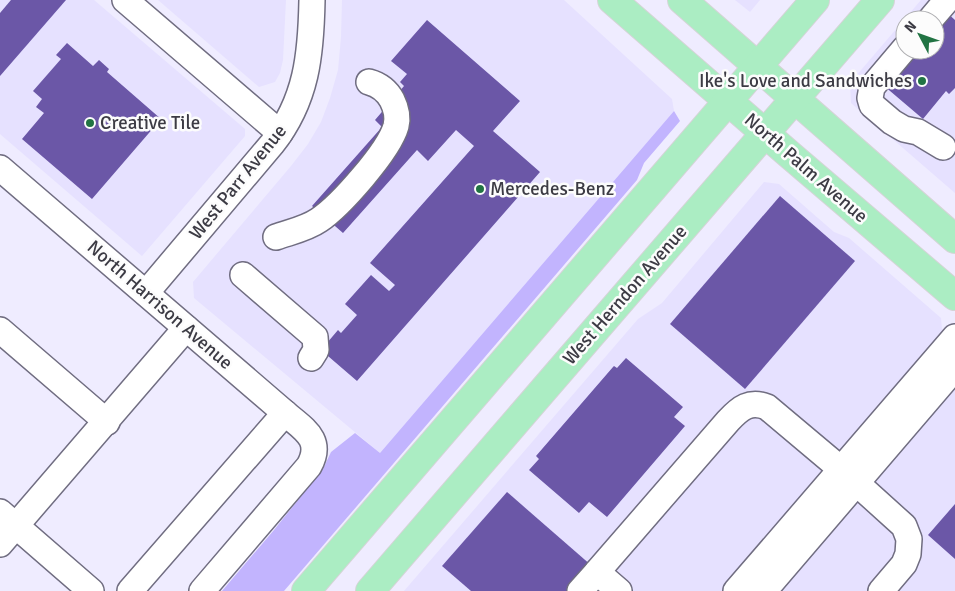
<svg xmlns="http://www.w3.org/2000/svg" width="955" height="591" font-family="Signika,sans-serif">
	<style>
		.built { fill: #e6e1ff; fill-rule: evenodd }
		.green { fill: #c2b4fe }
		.building { fill: #6b57a7 }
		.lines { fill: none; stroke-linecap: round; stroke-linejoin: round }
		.minor-casing { stroke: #706d81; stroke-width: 28 }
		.major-casing { stroke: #d4d4d6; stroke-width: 30 }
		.minor { stroke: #fff; stroke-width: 25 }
		.major { stroke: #abedc3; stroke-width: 28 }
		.poi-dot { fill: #217343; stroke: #fcfcfc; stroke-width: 2 }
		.labels { text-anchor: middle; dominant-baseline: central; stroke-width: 5; stroke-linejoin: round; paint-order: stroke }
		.poi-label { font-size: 19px; fill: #3c3b44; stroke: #fcfcfc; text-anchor: start }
		.street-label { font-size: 19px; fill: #3c3b44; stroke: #fcfcfc }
	</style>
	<rect width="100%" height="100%" fill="#efecff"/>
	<!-- built -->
	<g class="built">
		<polygon points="0,0 94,0 245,129 245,136 142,256 0,134"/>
		<polygon points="158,0 286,0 283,60 280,73 275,82 259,87"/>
		<polygon points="342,0 564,0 672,99 674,111 380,453 194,298 193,282 291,166 308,144 321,122 330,98 338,70 341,37"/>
		<polygon points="735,0 760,0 750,12"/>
		<path d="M921,0H955V193L851,103L850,83ZM905,20H935V50H905Z"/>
		<polygon points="764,182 779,184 834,232 849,238 941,318 942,329 955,339 955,591 404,591 638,319 662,303"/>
	</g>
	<!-- green -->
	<polygon class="green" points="674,111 680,121 644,163 637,180 284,591 222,591 274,530 323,469 331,452 355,433 380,453"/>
	<!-- building -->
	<g class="building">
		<polygon points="11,0 66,0 0,76 0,13"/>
		<polygon points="945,11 955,20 955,88 949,94 946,91 923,119 883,85 913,50 935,50 935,24"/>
		<polygon points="427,20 520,101 493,131 540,172 357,381 321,350 338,330 341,333 357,315 345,304 371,275 389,291 395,285 370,263 474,146 456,130 428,161 417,150 343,233 312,206 382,127 375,120 404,86 400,82 407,74 391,61"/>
		<polygon points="67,43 93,66 99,60 109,69 107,72 161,119 92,199 22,139 44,113 36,107 42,99 33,91 61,59 56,55"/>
		<polygon points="780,196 855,261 745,389 670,324"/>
		<polygon points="626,358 683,407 674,417 685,426 607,517 589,502 579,513 529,470 539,459 536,456 613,367 614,366 617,368"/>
		<polygon points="507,492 592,566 570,591 471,591 442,566"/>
		<polygon points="955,504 955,559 928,535"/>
	</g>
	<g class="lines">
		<!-- minor casing -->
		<g class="minor-casing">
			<g id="minor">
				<polyline points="125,0 280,133"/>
				<polyline points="930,20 947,0"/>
				<polyline points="905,48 872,87 870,98 872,105 892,122 904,129 918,132 943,147"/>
				<path d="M0,168L285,413C303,429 324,439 309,466L202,591"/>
				<path d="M276,237C290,232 306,229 319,220C340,206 389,151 396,126C398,118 396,108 392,100C387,91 380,85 369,82"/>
				<polyline points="243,275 315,337 316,350 311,358"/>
				<path d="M146,293L272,144C307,100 311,54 312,0"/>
				<polyline points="0,330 107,422"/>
				<polyline points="0,512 91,591"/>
				<polyline points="0,544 186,328"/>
				<polyline points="130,591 285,413"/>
				<polyline points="580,591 597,572"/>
				<path d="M619,591L597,572L728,421C740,408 750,400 767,407L842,470L904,526L909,539L908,554L904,564L881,591"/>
				<polyline points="736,591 955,337"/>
				<polyline points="764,591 955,368"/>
			</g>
		</g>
		<!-- major casing -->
		<g class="major-casing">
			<g id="major">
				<polyline points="612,0 790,155 955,296"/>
				<polyline points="682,0 955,239"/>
				<polyline points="306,591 815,0"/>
				<polyline points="370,591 880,0"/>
			</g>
		</g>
		<!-- minor -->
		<use href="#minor" class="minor"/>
		<!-- major -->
		<use href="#major" class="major"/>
	</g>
	<!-- markers -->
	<g class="poi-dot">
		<circle cx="922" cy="81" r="5"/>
		<circle cx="90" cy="123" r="5"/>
		<circle cx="480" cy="189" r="5"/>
	</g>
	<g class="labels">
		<!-- poi labels -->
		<g class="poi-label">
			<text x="912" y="81" text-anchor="end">Ike's Love and Sandwiches</text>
			<text x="100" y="123">Creative Tile</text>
			<text x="490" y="189">Mercedes-Benz</text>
		</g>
		<!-- street labels -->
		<g class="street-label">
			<text transform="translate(806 168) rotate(41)">North Palm Avenue</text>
			<text transform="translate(238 182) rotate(-51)">West Parr Avenue</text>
			<text transform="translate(625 295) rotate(-49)">West Herndon Avenue</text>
			<text transform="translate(160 305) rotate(41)">North Harrison Avenue</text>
		</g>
	</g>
	<!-- north arrow -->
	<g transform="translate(920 35) rotate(311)"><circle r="24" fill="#fcfcfc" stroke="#afafb2"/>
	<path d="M0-4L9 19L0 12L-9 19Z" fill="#217343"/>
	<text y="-8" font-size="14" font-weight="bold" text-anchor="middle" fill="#3c3b44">N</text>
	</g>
</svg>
